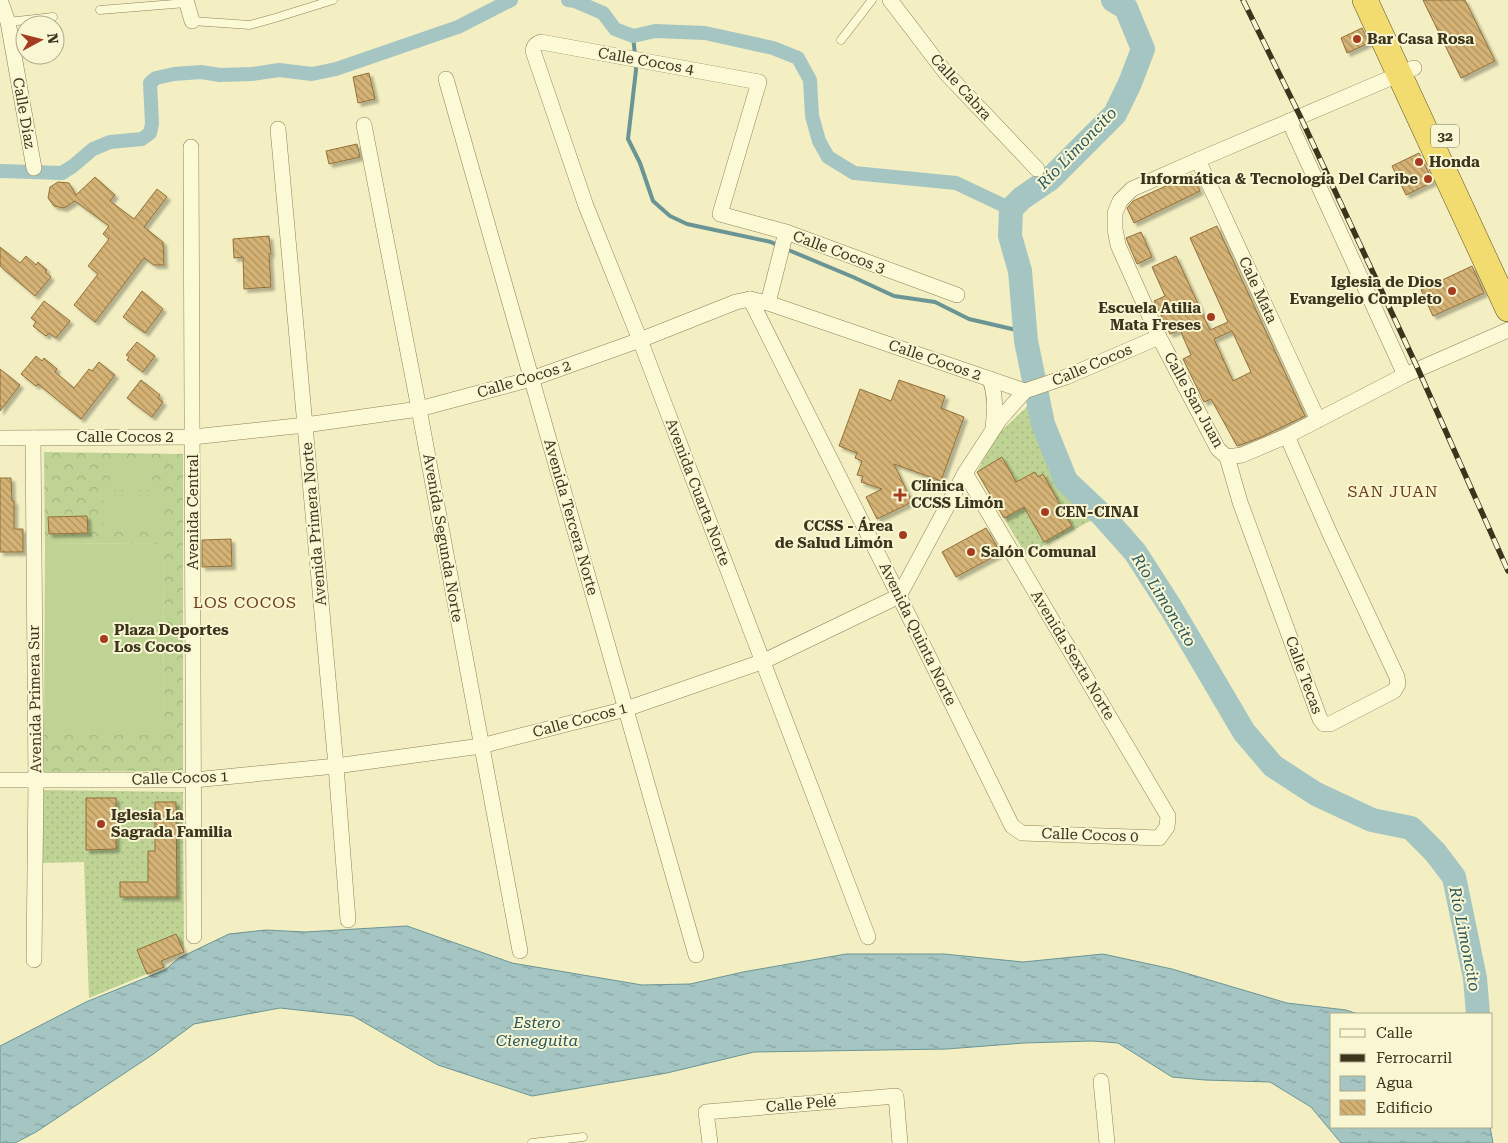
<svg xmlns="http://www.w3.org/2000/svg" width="1508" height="1143" font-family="'Roboto Serif',serif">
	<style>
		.grass { fill: url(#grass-dots); fill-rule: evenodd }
		.forest { fill: url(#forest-crowns) }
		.pitch { fill: #bed394 }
		.water { fill: url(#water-ripples); stroke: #6a9594 }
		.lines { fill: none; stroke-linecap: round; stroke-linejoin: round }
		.stream { stroke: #6a9594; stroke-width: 4 }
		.canal { stroke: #a5c5c3; stroke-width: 14 }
		.river { stroke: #a5c5c3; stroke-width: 24 }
		.building { fill: url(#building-back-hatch); stroke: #91703a; fill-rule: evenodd; filter: url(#shadow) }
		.service-casing { stroke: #8f8157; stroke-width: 9 }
		.minor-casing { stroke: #8f8157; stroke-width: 16 }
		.trunk-casing { stroke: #5d4d2b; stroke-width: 26 }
		.service { stroke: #fcf9d7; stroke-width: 8 }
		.minor { stroke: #fcf9d7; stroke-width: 15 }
		.trunk { stroke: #f2dc70; stroke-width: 25 }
		.rail-casing { stroke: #3d341d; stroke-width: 5.5 }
		.rail { stroke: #f9f7d3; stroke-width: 4; stroke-dasharray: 11; stroke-linecap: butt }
		.poi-dot { fill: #a53c20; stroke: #f9f7d3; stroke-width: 2 }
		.labels { text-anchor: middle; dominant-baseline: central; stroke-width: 4; stroke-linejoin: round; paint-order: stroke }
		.shield { fill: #f9f7d3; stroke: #756e54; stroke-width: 1 }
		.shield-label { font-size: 14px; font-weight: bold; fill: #3d341d }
		.poi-label { font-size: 15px; font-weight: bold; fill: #3d341d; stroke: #f9f7d3; text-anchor: start }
		.street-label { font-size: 15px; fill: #3d341d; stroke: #f9f7d3 }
		.water-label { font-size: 16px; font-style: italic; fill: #2a575f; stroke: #f9f7d3 }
		.neighbourhood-label { font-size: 16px; letter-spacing: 1px; fill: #6f3d17; stroke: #f9f7d3 }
	</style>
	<defs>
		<pattern id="grass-dots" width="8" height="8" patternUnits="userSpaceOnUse" patternTransform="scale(1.25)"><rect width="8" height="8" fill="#bed394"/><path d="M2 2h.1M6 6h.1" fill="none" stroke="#a4b67f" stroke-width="1.8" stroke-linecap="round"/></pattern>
		<pattern id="forest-crowns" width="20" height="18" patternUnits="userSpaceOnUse" patternTransform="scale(1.25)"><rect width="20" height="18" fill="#bed394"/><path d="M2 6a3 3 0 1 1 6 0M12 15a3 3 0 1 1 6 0" fill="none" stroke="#a4b67f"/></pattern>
		<pattern id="water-ripples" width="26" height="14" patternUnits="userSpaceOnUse" patternTransform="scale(1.25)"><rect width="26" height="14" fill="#a5c5c3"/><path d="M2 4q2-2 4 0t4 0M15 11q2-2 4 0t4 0" fill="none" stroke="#88a19e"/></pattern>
		<pattern id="building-back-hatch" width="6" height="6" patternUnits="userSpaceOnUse" patternTransform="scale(1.25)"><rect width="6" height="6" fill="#d5b274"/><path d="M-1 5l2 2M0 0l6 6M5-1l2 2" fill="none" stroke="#ae925f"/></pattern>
		<filter id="shadow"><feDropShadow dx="3.5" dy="3.5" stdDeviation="1" flood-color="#0004"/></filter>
	</defs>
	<rect width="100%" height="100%" fill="#f3efc2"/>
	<!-- grass -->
	<g class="grass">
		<polygon points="1029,405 1036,426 1061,487 1092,520 1026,555 1004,518 1021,509 1015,499 999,508 992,498 1012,486 1044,542 1072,526 1043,475 1038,477 1035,472 1025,477 1020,489 1002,458 977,472 992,444 1003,429"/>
		<path d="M41,790L183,792L184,952L176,934L138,950L147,974L89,998L84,862L39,863ZM86,798H116V849H86Z"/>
	</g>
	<!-- forest -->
	<polygon class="forest" points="44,452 183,454 183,771 43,772 44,735 163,735 164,544 45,543"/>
	<!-- pitch -->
	<g class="pitch">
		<polygon points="111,462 149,463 148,490 110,490"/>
		<polygon points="103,497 162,497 162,532 103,531"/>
		<polygon points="45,543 164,544 163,735 44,735"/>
	</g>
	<!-- water -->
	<polygon class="water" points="407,926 512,963 642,985 690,984 743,972 846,954 944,954 1023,962 1103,954 1172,969 1287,1003 1346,1010 1358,1014 1332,1014 1332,1127 1490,1127 1493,1143 1341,1143 1311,1107 1270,1082 1205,1080 1172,1077 1118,1043 1092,1041 1024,1043 947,1049 754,1052 667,1073 532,1096 438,1065 353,1016 280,1008 194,1024 152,1055 36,1132 15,1143 0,1143 0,1046 86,1002 165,970 179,958 229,934 266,930 305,932"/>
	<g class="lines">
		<!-- stream -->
		<g class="stream">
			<polyline points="633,36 635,55"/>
			<polyline points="636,62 636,70 628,139 640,163 653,201 670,216 687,224 771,242 779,246"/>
			<polyline points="786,249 853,277 894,296 935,302 969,319 1025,332"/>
		</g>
		<!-- canal -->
		<g class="canal">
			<polyline points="568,0 575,1 603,13 615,29 633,36 655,31 705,33 773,48 798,58 810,80 812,116 819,141 828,157 854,173 956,183 1011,209"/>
			<polyline points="0,171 62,173 73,166 93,149 110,142 142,139 150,133 152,124 150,83 156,78 174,74 201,72 220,75 252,74 279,70 312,74 336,69 458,27 511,0"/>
		</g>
		<!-- river -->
		<polyline class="river" points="1113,0 1126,8 1143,49 1130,83 1115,114 1050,179 1022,198 1011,209 1010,236 1020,271 1026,341 1043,424 1066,481 1103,516 1135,552 1171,608 1244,732 1273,766 1316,794 1372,820 1411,828 1435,852 1454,877 1475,978 1478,1014"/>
	</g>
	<!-- building -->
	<g class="building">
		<polygon points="1423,0 1465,0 1495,61 1461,78"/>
		<polygon points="1362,28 1369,43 1347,53 1341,38"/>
		<polygon points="369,73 375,99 358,103 353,77"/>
		<polygon points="357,144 360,157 329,164 326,151"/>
		<polygon points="1419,153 1433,182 1406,195 1392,166"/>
		<polygon points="1192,174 1200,191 1134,223 1127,208 1133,201"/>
		<polygon points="95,177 115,195 110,201 134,219 157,189 167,197 144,227 163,242 164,265 154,265 144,258 95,322 74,305 98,274 88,266 109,239 103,234 109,226 75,201 64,208 54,206 48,198 50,187 58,182 69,183 76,195"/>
		<path d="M1217,226L1305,416L1259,438L1237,446L1211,399L1204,402L1183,359L1191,355L1180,330L1170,334L1154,301L1165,296L1152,267L1176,256L1210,330L1228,322L1190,238ZM1232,331L1251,372L1233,381L1214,339Z"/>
		<polygon points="1141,232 1152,257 1137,264 1126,238"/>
		<polygon points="269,236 271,254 269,254 271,287 244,289 243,257 234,258 233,239"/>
		<polygon points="0,247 20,263 26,256 36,265 38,262 47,270 45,272 51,277 35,296 0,266"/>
		<polygon points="1472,266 1484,293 1433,316 1421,290"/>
		<polygon points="142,291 163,309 145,333 123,317"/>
		<polygon points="44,301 70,321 56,338 49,333 46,336 33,326 36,322 31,318"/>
		<polygon points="137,342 155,356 143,372 127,360 129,357 126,355"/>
		<polygon points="36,356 42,361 44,358 57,369 55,372 74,388 89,369 92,371 99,362 115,375 81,419 38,384 36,386 21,374"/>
		<polygon points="0,369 20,385 0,411"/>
		<polygon points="141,380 160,395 158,398 163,402 152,417 127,398"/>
		<polygon points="899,380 945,396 941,408 964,417 941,481 894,464 912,502 877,519 866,497 882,489 861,482 863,476 857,475 862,461 855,458 857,453 839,446 860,389 891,401"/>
		<polygon points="1002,457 1016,482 1035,472 1038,477 1043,474 1072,526 1044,542 1024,507 1004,518 977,472"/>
		<polygon points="0,478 11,478 12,501 14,501 14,529 23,529 23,552 0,552"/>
		<polygon points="87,516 88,533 49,534 48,517"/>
		<polygon points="986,528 1001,553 956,577 942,552"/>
		<polygon points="231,539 232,566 202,567 202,540"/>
		<polygon points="86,798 116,798 116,849 86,850"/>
		<polygon points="155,802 176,802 177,897 120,897 120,882 148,882 148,851 155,851"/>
		<polygon points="176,934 184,952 161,961 164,967 147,974 137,950"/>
	</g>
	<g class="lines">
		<!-- service casing -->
		<g class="service-casing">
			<g id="service">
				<polyline points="100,10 186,3"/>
				<polyline points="192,21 250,25 275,18 333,0"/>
				<polyline points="8,22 53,17"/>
				<polyline points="841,40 872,0"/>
				<polyline points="532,1143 583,1137"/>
			</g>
		</g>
		<!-- minor casing -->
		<g class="minor-casing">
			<g id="minor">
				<polyline points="0,0 8,22 34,168"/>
				<polyline points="186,0 192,21"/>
				<polyline points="890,0 945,72 1037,169"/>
				<polyline points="1414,68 1198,160 1132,189 1120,201 1115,213 1115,229 1118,245 1159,337 1218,449 1227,457 1242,455 1287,436 1405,375 1508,330"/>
				<polyline points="446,79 696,955"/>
				<polyline points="1289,121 1405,375"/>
				<polyline points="364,125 419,409 520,951"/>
				<polyline points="278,129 336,766 348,920"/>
				<polyline points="191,147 194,936"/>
				<polyline points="1198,160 1318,420"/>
				<polyline points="750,299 899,596 1012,826 1022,833 1159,838 1167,827 1168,816 965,473"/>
				<polyline points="768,303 786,232"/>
				<path d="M990,379C996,396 995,410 993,428"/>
				<polyline points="0,438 193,437 305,425 419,409 531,379 640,340 736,302 750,299 768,303 1025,391"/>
				<polyline points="33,438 36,780 34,960"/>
				<polyline points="1227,457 1240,502 1320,719 1324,724 1330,724 1394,691 1398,684 1397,677 1330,534 1287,436"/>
				<polyline points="0,780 194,780 336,766 481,746 626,709 764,661 899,596 965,473 1000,419 1025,391 1066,377 1159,337"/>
				<path d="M868,937L640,340L586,206L533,51C534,45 536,44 541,42L759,82L720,214L786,232L957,295"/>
				<polyline points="1101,1081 1107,1143"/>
				<polyline points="710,1143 706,1112 896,1096 900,1143"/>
			</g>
		</g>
		<!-- trunk casing -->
		<g class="trunk-casing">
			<polyline id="trunk" points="1365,0 1508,309"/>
		</g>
		<!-- service -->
		<use href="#service" class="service"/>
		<!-- minor -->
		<use href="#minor" class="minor"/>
		<!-- trunk -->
		<use href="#trunk" class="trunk"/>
		<!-- rail casing -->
		<g class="rail-casing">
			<polyline id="rail" points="1243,0 1300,116 1418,369 1508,571"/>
		</g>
		<!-- rail -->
		<use href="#rail" class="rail"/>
	</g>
	<!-- markers -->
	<g class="poi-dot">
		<circle cx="1357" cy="39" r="5"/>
		<circle cx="1419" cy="162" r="5"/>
		<circle cx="1428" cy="179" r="5"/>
		<circle cx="1452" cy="291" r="5"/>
		<circle cx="1211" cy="317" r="5"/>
		<path d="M897.5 487.5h5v5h5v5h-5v5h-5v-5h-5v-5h5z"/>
		<circle cx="1045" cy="512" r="5"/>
		<circle cx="903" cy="535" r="5"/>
		<circle cx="971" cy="552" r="5"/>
		<circle cx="104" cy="639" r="5"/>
		<circle cx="101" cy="824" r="5"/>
	</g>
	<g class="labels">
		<!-- shield labels -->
		<rect class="shield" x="1431" y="124.5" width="28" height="23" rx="4"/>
		<g class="shield-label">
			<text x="1445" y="136">32</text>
		</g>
		<!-- poi labels -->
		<g class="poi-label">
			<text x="1367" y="39">Bar Casa Rosa</text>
			<text x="1429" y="162">Honda</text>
			<text x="1418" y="179" text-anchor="end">Informática &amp; Tecnología Del Caribe</text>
			<text x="1442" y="282" text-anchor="end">Iglesia de Dios<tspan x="1442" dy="17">Evangelio Completo</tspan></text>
			<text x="1201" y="308" text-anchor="end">Escuela Atilia<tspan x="1201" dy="17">Mata Freses</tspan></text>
			<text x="911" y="486">Clínica<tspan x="911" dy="17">CCSS Limón</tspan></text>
			<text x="1055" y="512">CEN-CINAI</text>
			<text x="893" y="526" text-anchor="end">CCSS - Área<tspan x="893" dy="17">de Salud Limón</tspan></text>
			<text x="981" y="552">Salón Comunal</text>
			<text x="114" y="630">Plaza Deportes<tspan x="114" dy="17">Los Cocos</tspan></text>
			<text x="111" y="815">Iglesia La<tspan x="111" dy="17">Sagrada Familia</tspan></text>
		</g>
		<!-- street labels -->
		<g class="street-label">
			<text transform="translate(646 61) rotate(10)">Calle Cocos 4</text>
			<text transform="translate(961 87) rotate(48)">Calle Cabra</text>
			<text transform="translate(24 113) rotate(80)">Calle Díaz</text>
			<text transform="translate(839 252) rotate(20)">Calle Cocos 3</text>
			<text transform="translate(1258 290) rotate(65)">Cale Mata</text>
			<text transform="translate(935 360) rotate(19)">Calle Cocos 2</text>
			<text transform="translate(1092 365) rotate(-23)">Calle Cocos</text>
			<text transform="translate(524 379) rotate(-17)">Calle Cocos 2</text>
			<text transform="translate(1194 400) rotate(61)">Calle San Juan</text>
			<text x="125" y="437">Calle Cocos 2</text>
			<text transform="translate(698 492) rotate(69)">Avenida Cuarta Norte</text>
			<text transform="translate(193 512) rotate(-90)">Avenida Central</text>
			<text transform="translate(571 517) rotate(74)">Avenida Tercera Norte</text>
			<text transform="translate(314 524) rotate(-95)">Avenida Primera Norte</text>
			<text transform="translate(443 538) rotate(80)">Avenida Segunda Norte</text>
			<text transform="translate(918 634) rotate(64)">Avenida Quinta Norte</text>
			<text transform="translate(1073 655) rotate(59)">Avenida Sexta Norte</text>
			<text transform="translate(1304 675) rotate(70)">Calle Tecas</text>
			<text transform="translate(35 699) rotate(-91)">Avenida Primera Sur</text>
			<text transform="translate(580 720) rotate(-15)">Calle Cocos 1</text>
			<text transform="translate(180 778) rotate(-2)">Calle Cocos 1</text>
			<text transform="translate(1090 835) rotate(2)">Calle Cocos 0</text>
			<text transform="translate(801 1104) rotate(-5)">Calle Pelé</text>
		</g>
		<!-- water labels -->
		<g class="water-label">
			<text transform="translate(1077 148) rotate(-46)">Río Limoncito</text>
			<text transform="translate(1164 600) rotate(58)">Río Limoncito</text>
			<text transform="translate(1465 939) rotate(79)">Río Limoncito</text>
			<text x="537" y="1022">Estero<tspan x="537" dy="18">Cieneguita</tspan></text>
		</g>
		<!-- neighbourhood labels -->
		<g class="neighbourhood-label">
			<text x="1393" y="491">SAN JUAN</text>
			<text x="245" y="602">LOS COCOS</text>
		</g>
	</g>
	<!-- legend -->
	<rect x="1330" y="1013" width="162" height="115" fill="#f9f7d3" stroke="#aea98a"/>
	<rect x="1340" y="1029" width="25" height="8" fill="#fcf9d7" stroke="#aea98a"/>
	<text x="1376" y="1038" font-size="15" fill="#3d341d">Calle</text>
	<rect x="1340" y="1054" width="25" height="8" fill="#3d341d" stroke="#aea98a"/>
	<text x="1376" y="1063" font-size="15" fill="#3d341d">Ferrocarril</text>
	<rect x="1340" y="1076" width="25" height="15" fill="url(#water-ripples)" stroke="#aea98a"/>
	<text x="1376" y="1088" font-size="15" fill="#3d341d">Agua</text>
	<rect x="1340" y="1100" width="25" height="15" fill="url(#building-back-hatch)" stroke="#aea98a"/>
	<text x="1376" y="1113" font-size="15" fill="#3d341d">Edificio</text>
	<!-- north arrow -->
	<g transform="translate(40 40) rotate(83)"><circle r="24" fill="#f9f7d3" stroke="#aea98a"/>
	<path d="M0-4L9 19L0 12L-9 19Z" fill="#a53c20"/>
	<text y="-8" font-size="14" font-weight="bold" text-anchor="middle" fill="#3d341d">N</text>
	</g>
</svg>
